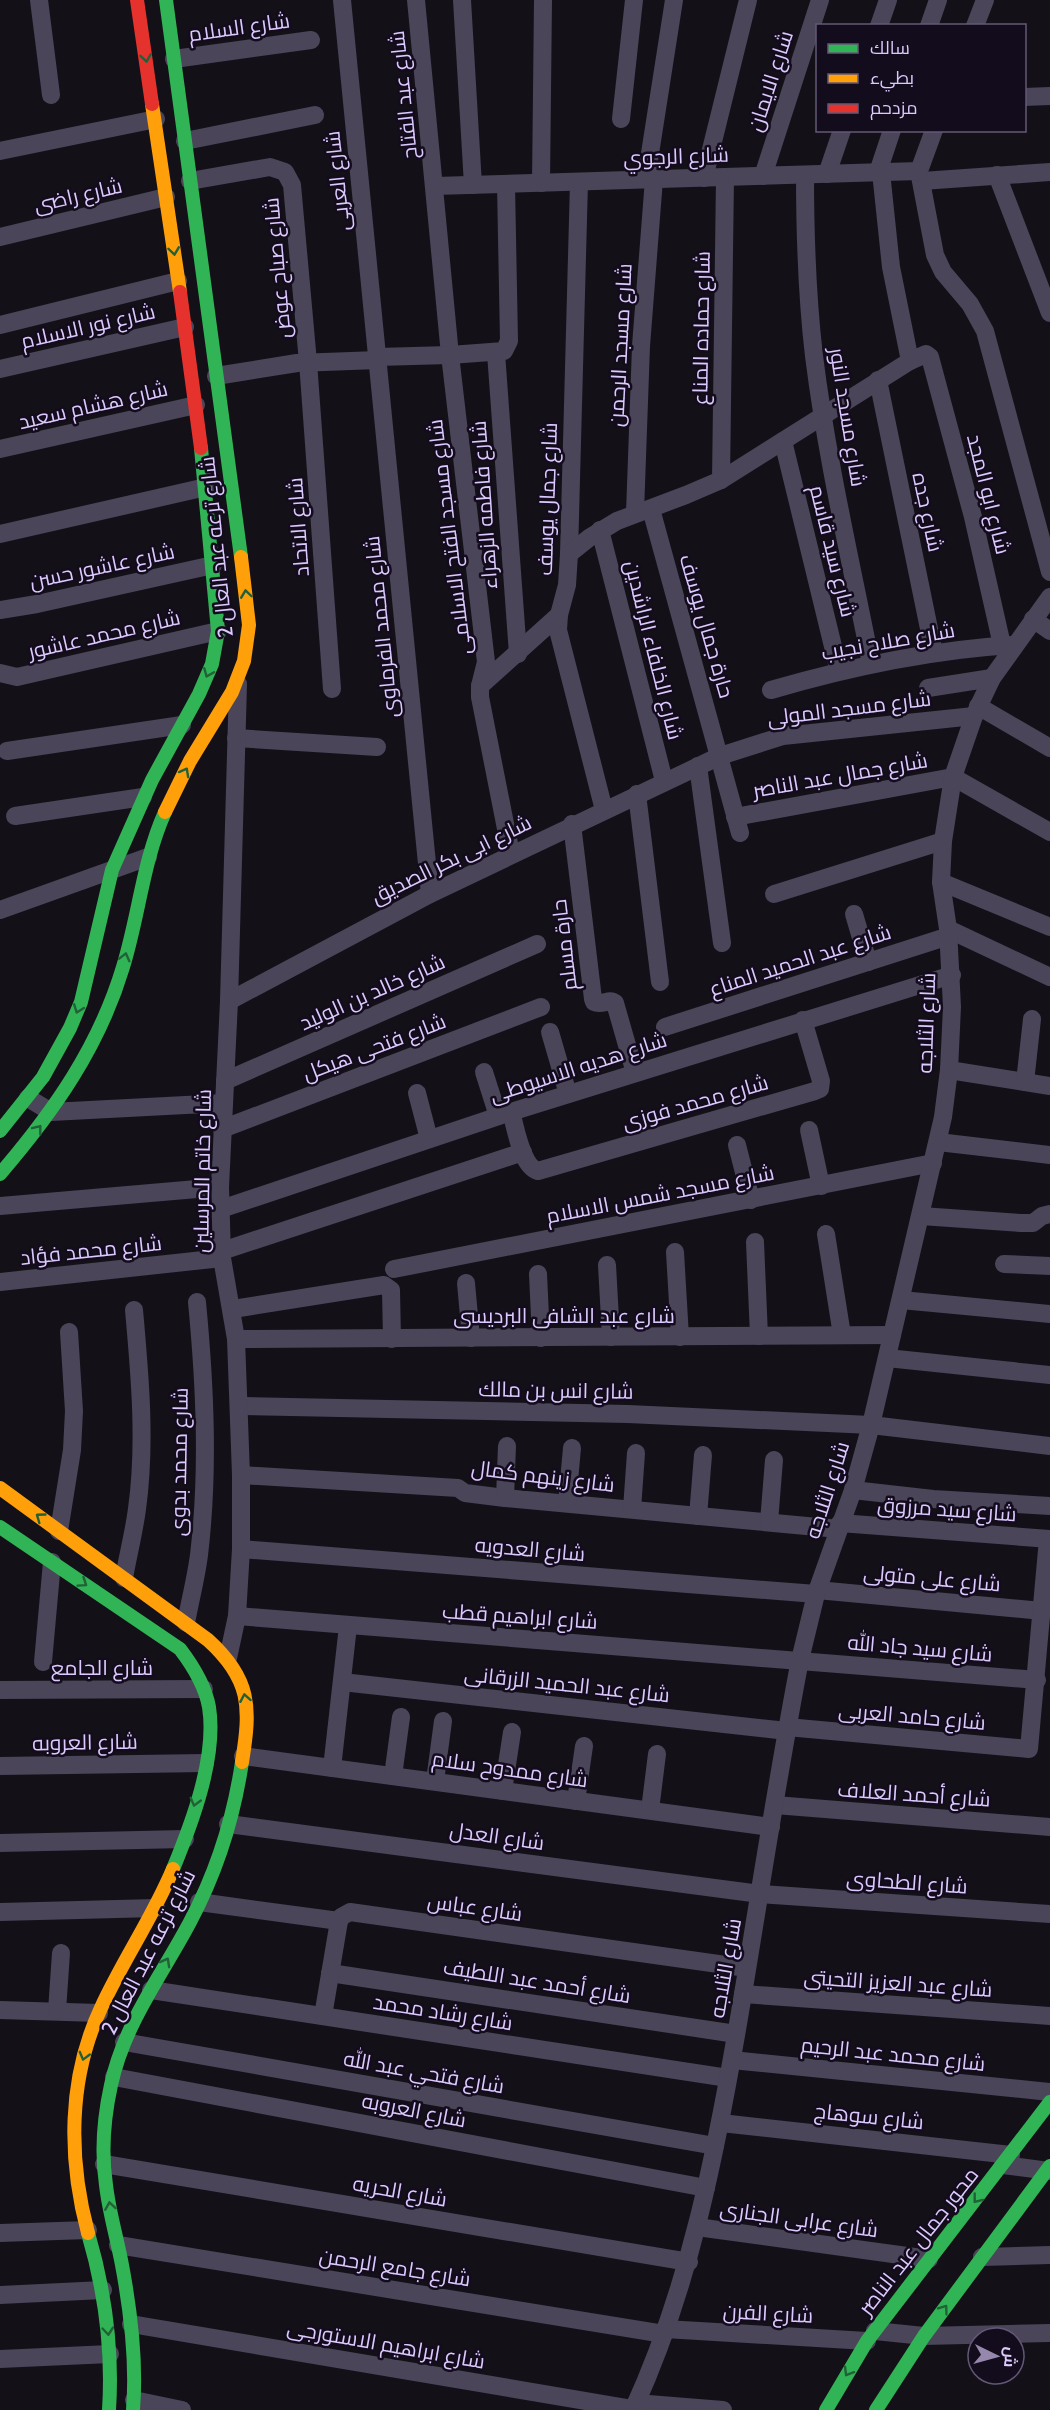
<svg xmlns="http://www.w3.org/2000/svg" width="1050" height="2410" font-family="Cabin,Cairo,sans-serif">
	<style>
		.lines { fill: none; stroke-linecap: round; stroke-linejoin: round }
		.street { stroke: #4a4559; stroke-width: 18 }
		.fast { stroke: #30b455; stroke-width: 14 }
		.slow { stroke: #ff9f0a; stroke-width: 14 }
		.jam { stroke: #e5322d; stroke-width: 14 }
		.oneway { stroke: #226038 }
		.labels { text-anchor: middle; dominant-baseline: central; stroke-width: 5; stroke-linejoin: round; paint-order: stroke }
		.street-label { font-size: 21px; fill: #dcc9fd; stroke: #130c1c }
	</style>
	<rect width="100%" height="100%" fill="#141018"/>
	<g class="lines">
		<!-- street -->
		<g class="street">
			<polyline points="39,0 51,95"/>
			<polyline points="342,0 430,894"/>
			<polyline points="416,0 450,355 486,662 480,686 480,697 511,854"/>
			<polyline points="462,0 473,185"/>
			<polyline points="879,26 888,0"/>
			<polyline points="929,26 938,0"/>
			<polyline points="975,26 985,0"/>
			<polyline points="174,59 311,40"/>
			<polyline points="1024,97 1050,96"/>
			<polyline points="621,119 634,0"/>
			<polyline points="934,130 919,171 935,255 943,272 970,304 985,331 1050,572"/>
			<polyline points="185,141 315,115"/>
			<polyline points="0,151 156,119"/>
			<polyline points="878,172 892,130"/>
			<polyline points="881,172 891,267 910,361"/>
			<polyline points="827,174 842,130"/>
			<path d="M805,175C805,235 807,296 814,356C827,460 851,562 871,664"/>
			<polyline points="997,175 1050,313"/>
			<polyline points="763,176 820,0"/>
			<polyline points="704,178 748,0"/>
			<polyline points="646,179 674,0"/>
			<polyline points="190,181 270,167 285,172 292,185 308,362 332,689"/>
			<polyline points="922,181 1050,172"/>
			<polyline points="579,182 569,554 567,585 559,615 558,630 604,810"/>
			<polyline points="541,183 543,0"/>
			<polyline points="435,186 919,171"/>
			<polyline points="0,237 166,197"/>
			<polyline points="0,325 178,281"/>
			<polyline points="496,353 518,654"/>
			<polyline points="377,357 450,355 504,351 509,341 506,184"/>
			<polyline points="0,369 185,327"/>
			<polyline points="216,376 297,363 378,360"/>
			<polyline points="878,380 934,653"/>
			<polyline points="783,441 839,671"/>
			<polyline points="0,449 196,405"/>
			<polyline points="721,480 725,177"/>
			<polyline points="651,509 740,833"/>
			<polyline points="635,513 641,346 654,179"/>
			<polyline points="600,530 664,781"/>
			<polyline points="0,534 206,487"/>
			<polyline points="569,554 589,538 617,521 686,495 721,480 910,361 926,354 930,357 973,517 1002,645"/>
			<polyline points="0,610 37,604 213,565"/>
			<polyline points="1033,619 1050,631"/>
			<polyline points="0,673 17,677 218,631"/>
			<polyline points="480,686 559,615"/>
			<polyline points="928,688 992,678"/>
			<path d="M771,690C850,667 931,650 1012,645"/>
			<polyline points="978,706 1050,748"/>
			<polyline points="236,738 377,747"/>
			<polyline points="7,751 182,725"/>
			<polyline points="698,766 722,943"/>
			<polyline points="637,794 660,982"/>
			<polyline points="15,816 143,797"/>
			<polyline points="735,817 953,777 1050,832"/>
			<path d="M572,824L593,999L594,1002C602,1006 609,998 615,1003L635,1073"/>
			<polyline points="941,882 1050,927"/>
			<polyline points="774,894 943,841"/>
			<polyline points="0,910 148,857"/>
			<polyline points="854,914 868,962"/>
			<polyline points="948,929 1050,977"/>
			<polyline points="229,1001 430,894 720,756 783,736 974,716"/>
			<polyline points="665,1027 949,936"/>
			<polyline points="550,1032 568,1094"/>
			<polyline points="949,1070 1050,1086"/>
			<polyline points="484,1072 498,1116"/>
			<polyline points="225,1081 537,944"/>
			<polyline points="1025,1082 1032,1019"/>
			<polyline points="417,1093 429,1139"/>
			<polyline points="28,1098 51,1112 224,1103"/>
			<path d="M511,1112C516,1128 521,1166 538,1171L815,1091L820,1089L821,1081L803,1020"/>
			<polyline points="222,1129 541,1007"/>
			<polyline points="809,1130 821,1186"/>
			<polyline points="938,1142 1050,1155"/>
			<polyline points="737,1145 751,1200"/>
			<polyline points="0,1206 220,1187"/>
			<polyline points="221,1209 511,1112 952,975"/>
			<polyline points="921,1216 1021,1223 1033,1223 1042,1216 1050,1214"/>
			<polyline points="826,1234 842,1335"/>
			<polyline points="755,1242 759,1336"/>
			<polyline points="222,1251 523,1152"/>
			<polyline points="675,1252 680,1337"/>
			<polyline points="1004,1264 1050,1266"/>
			<polyline points="607,1265 611,1337"/>
			<polyline points="394,1269 933,1163"/>
			<polyline points="538,1274 541,1338"/>
			<polyline points="0,1282 222,1258"/>
			<polyline points="466,1283 471,1338"/>
			<polyline points="901,1300 1050,1314"/>
			<polyline points="233,1309 384,1285 391,1290 392,1339"/>
			<polyline points="236,1339 892,1335"/>
			<polyline points="887,1358 1050,1375"/>
			<polyline points="239,1406 628,1414 871,1425 1050,1446"/>
			<polyline points="241,1475 458,1488 465,1493 505,1498 839,1529"/>
			<polyline points="853,1490 933,1499 1050,1506"/>
			<polyline points="505,1498 507,1446"/>
			<polyline points="567,1503 572,1448"/>
			<polyline points="632,1509 636,1453"/>
			<polyline points="698,1516 703,1455"/>
			<polyline points="769,1522 774,1460"/>
			<polyline points="840,1523 1050,1539"/>
			<polyline points="59,1531 72,1450 74,1411 69,1332"/>
			<polyline points="241,1549 816,1594"/>
			<path d="M124,1578C128,1555 134,1532 137,1509C146,1444 140,1376 134,1310"/>
			<polyline points="817,1590 1042,1611"/>
			<polyline points="237,1616 1037,1680"/>
			<path d="M186,1623C190,1601 196,1578 199,1555C209,1471 205,1386 197,1302"/>
			<polyline points="228,1658 237,1616 241,1549 241,1475 236,1339 222,1258 220,1187 229,1001 238,684"/>
			<polyline points="43,1662 52,1562"/>
			<polyline points="342,1682 787,1731"/>
			<polyline points="0,1690 204,1689"/>
			<polyline points="787,1727 1029,1749 1048,1539"/>
			<polyline points="243,1756 771,1827"/>
			<polyline points="0,1766 205,1763"/>
			<polyline points="332,1768 348,1626"/>
			<polyline points="393,1776 401,1717"/>
			<polyline points="435,1781 443,1721"/>
			<polyline points="503,1791 512,1732"/>
			<polyline points="576,1801 584,1746"/>
			<polyline points="775,1805 1050,1827"/>
			<polyline points="650,1810 657,1754"/>
			<polyline points="228,1824 760,1894 1050,1914"/>
			<polyline points="0,1843 185,1839"/>
			<polyline points="199,1902 339,1921 341,1917 350,1912 747,1968"/>
			<polyline points="0,1912 156,1908"/>
			<polyline points="330,1973 736,2034"/>
			<polyline points="151,1990 728,2078"/>
			<polyline points="743,1994 1050,2016"/>
			<polyline points="0,2010 99,2013"/>
			<polyline points="57,2011 61,1953"/>
			<polyline points="323,2016 339,1921"/>
			<polyline points="124,2042 715,2146"/>
			<polyline points="732,2060 1050,2092"/>
			<polyline points="114,2077 706,2188"/>
			<polyline points="721,2123 1011,2155"/>
			<polyline points="104,2164 689,2262"/>
			<polyline points="1003,2165 1050,2171"/>
			<polyline points="697,2227 929,2259"/>
			<polyline points="0,2233 88,2230"/>
			<polyline points="118,2245 664,2334"/>
			<polyline points="982,2257 1050,2255"/>
			<polyline points="0,2295 103,2290"/>
			<polyline points="131,2324 633,2409"/>
			<polyline points="665,2329 867,2341"/>
			<polyline points="875,2331 924,2336 1050,2333"/>
			<polyline points="0,2359 110,2354"/>
			<polyline points="134,2400 182,2410"/>
			<polyline points="636,2403 723,2410"/>
			<path d="M633,2410C690,2286 716,2152 739,2018C759,1899 777,1779 800,1660L816,1594L853,1490L871,1425L943,1117L949,1070L952,1007L948,929L941,882L943,841L953,777L974,716L992,678L1050,597"/>
		</g>
		<!-- fast -->
		<g class="fast">
			<polyline points="166,0 241,557"/>
			<polyline points="0,1131 43,1077 70,1028 81,1002 112,870 152,780 199,694 212,664 218,631 201,448"/>
			<path d="M0,1174C54,1111 99,1047 123,967C139,915 143,861 165,812"/>
			<path d="M0,1527L180,1649C193,1666 205,1685 209,1707C217,1757 192,1823 173,1869"/>
			<path d="M88,2233C105,2291 113,2349 109,2410"/>
			<path d="M133,2410C137,2361 131,2313 122,2265C117,2238 109,2212 106,2185C101,2152 104,2117 111,2085C124,2024 162,1975 190,1922C216,1873 234,1816 242,1762"/>
			<polyline points="826,2410 867,2341 1050,2102"/>
			<polyline points="876,2410 924,2336 1050,2166"/>
		</g>
		<!-- slow -->
		<g class="slow">
			<polyline points="152,104 180,292"/>
			<polyline points="165,812 190,761 232,692 244,661 249,625 241,557"/>
			<path d="M0,1488L208,1640C251,1679 251,1707 242,1762"/>
			<path d="M88,2233C68,2158 68,2078 101,2008C123,1960 153,1917 173,1869"/>
		</g>
		<!-- jam -->
		<g class="jam">
			<polyline points="137,0 152,104"/>
			<polyline points="180,292 201,448"/>
		</g>
	</g>
	<!-- one-way arrows -->
	<defs><path id="oneway-chevron" d="M-2-3.5L2.5 0L-2 3.5" fill="none" stroke-width="1.6" stroke-linecap="round" stroke-linejoin="round" transform="scale(1.5)"/></defs>
	<g class="oneway">
		<use href="#oneway-chevron" transform="translate(146 58) rotate(81)"/>
		<use href="#oneway-chevron" transform="translate(174 251) rotate(82)"/>
		<use href="#oneway-chevron" transform="translate(246 594) rotate(-98)"/>
		<use href="#oneway-chevron" transform="translate(208 673) rotate(112)"/>
		<use href="#oneway-chevron" transform="translate(185 772) rotate(-61)"/>
		<use href="#oneway-chevron" transform="translate(125 957) rotate(-76)"/>
		<use href="#oneway-chevron" transform="translate(78 1009) rotate(111)"/>
		<use href="#oneway-chevron" transform="translate(38 1129) rotate(-52)"/>
		<use href="#oneway-chevron" transform="translate(40 1517) rotate(-144)"/>
		<use href="#oneway-chevron" transform="translate(83 1583) rotate(34)"/>
		<use href="#oneway-chevron" transform="translate(245 1698) rotate(-100)"/>
		<use href="#oneway-chevron" transform="translate(195 1802) rotate(105)"/>
		<use href="#oneway-chevron" transform="translate(166 1962) rotate(-61)"/>
		<use href="#oneway-chevron" transform="translate(84 2056) rotate(105)"/>
		<use href="#oneway-chevron" transform="translate(977 2199) rotate(128)"/>
		<use href="#oneway-chevron" transform="translate(110 2206) rotate(-99)"/>
		<use href="#oneway-chevron" transform="translate(944 2309) rotate(-54)"/>
		<use href="#oneway-chevron" transform="translate(108 2331) rotate(85)"/>
		<use href="#oneway-chevron" transform="translate(848 2372) rotate(121)"/>
	</g>
	<g class="labels">
		<!-- street labels -->
		<g class="street-label">
			<text transform="translate(239 27) rotate(-8)">شارع السلام</text>
			<text transform="translate(770 81) rotate(-72)">شارع الايمان</text>
			<text transform="translate(403 95) rotate(-96)">شارع عبد الفتاح</text>
			<text transform="translate(676 156) rotate(-2)">شارع الرجوي</text>
			<text transform="translate(337 181) rotate(-96)">شارع العربى</text>
			<text transform="translate(78 195) rotate(-13)">شارع راضى</text>
			<text transform="translate(277 268) rotate(-95)">شارع صباح عوض</text>
			<text transform="translate(88 326) rotate(-13)">شارع نور الاسلام</text>
			<text transform="translate(701 328) rotate(-89)">شارع حماده المناع</text>
			<text transform="translate(620 345) rotate(-87)">شارع مسجد الرحمن</text>
			<text transform="translate(93 405) rotate(-13)">شارع هشام سعيد</text>
			<text transform="translate(848 417) rotate(81)">شارع مسجد النور</text>
			<text transform="translate(989 494) rotate(76)">شارع ابو المجد</text>
			<text transform="translate(547 499) rotate(-88)">شارع جمال يوسف</text>
			<text transform="translate(484 505) rotate(-94)">شارع فاطمه الزهراء</text>
			<text transform="translate(928 512) rotate(78)">شارع جده</text>
			<text transform="translate(298 527) rotate(-94)">شارع الاتحاد</text>
			<text transform="translate(449 537) rotate(-97)">شارع مسجد الفتح الاسلامى</text>
			<text transform="translate(216 547) rotate(-96)">شارع ترعه عبد العال 2</text>
			<text transform="translate(833 551) rotate(76)">شارع سيد قاسم</text>
			<text transform="translate(102 566) rotate(-12)">شارع عاشور حسن</text>
			<text transform="translate(707 626) rotate(74)">حارة جمال يوسف</text>
			<text transform="translate(381 627) rotate(-96)">شارع محمد الفرماوى</text>
			<text transform="translate(104 634) rotate(-13)">شارع محمد عاشور</text>
			<text transform="translate(888 641) rotate(-10)">شارع صلاح نجيب</text>
			<text transform="translate(654 650) rotate(76)">شارع الخلفاء الراشدين</text>
			<text transform="translate(849 708) rotate(-7)">شارع مسجد المولى</text>
			<text transform="translate(840 775) rotate(-10)">شارع جمال عبد الناصر</text>
			<text transform="translate(451 859) rotate(-26)">شارع ابى بكر الصديق</text>
			<text transform="translate(564 945) rotate(-97)">حارة مسلم</text>
			<text transform="translate(800 960) rotate(-18)">شارع عبد الحميد المناع</text>
			<text transform="translate(372 992) rotate(-24)">شارع خالد بن الوليد</text>
			<text transform="translate(926 1023) rotate(-88)">شارع الثلاجه</text>
			<text transform="translate(374 1047) rotate(-21)">شارع فتحى هيكل</text>
			<text transform="translate(578 1067) rotate(-18)">شارع هديه الاسيوطى</text>
			<text transform="translate(695 1102) rotate(-16)">شارع محمد فوزى</text>
			<text transform="translate(202 1171) rotate(-89)">شارع خاتم المرسلين</text>
			<text transform="translate(660 1194) rotate(-11)">شارع مسجد شمس الاسلام</text>
			<text transform="translate(91 1250) rotate(-6)">شارع محمد فؤاد</text>
			<text x="564" y="1315">شارع عبد الشافى البرديسى</text>
			<text transform="translate(556 1390) rotate(1)">شارع انس بن مالك</text>
			<text transform="translate(179 1462) rotate(-89)">شارع محمد بدوى</text>
			<text transform="translate(543 1476) rotate(7)">شارع زينهم كمال</text>
			<text transform="translate(827 1490) rotate(-72)">شارع الثلاجه</text>
			<text transform="translate(947 1509) rotate(4)">شارع سيد مرزوق</text>
			<text transform="translate(530 1549) rotate(5)">شارع العدويه</text>
			<text transform="translate(932 1578) rotate(5)">شارع على متولى</text>
			<text transform="translate(520 1616) rotate(4)">شارع ابراهيم قطب</text>
			<text transform="translate(920 1648) rotate(5)">شارع سيد جاد الله</text>
			<text x="102" y="1667">شارع الجامع</text>
			<text transform="translate(567 1684) rotate(6)">شارع عبد الحميد الزرقانى</text>
			<text transform="translate(912 1716) rotate(5)">شارع حامد العربى</text>
			<text transform="translate(85 1742) rotate(-1)">شارع العروبه</text>
			<text transform="translate(510 1769) rotate(8)">شارع ممدوح سلام</text>
			<text transform="translate(914 1794) rotate(4)">شارع أحمد العلاف</text>
			<text transform="translate(497 1836) rotate(8)">شارع العدل</text>
			<text transform="translate(907 1882) rotate(4)">شارع الطحاوى</text>
			<text transform="translate(475 1907) rotate(8)">شارع عباس</text>
			<text transform="translate(148 1952) rotate(-63)">شارع ترعه عبد العال 2</text>
			<text transform="translate(725 1968) rotate(-80)">شارع الثلاجه</text>
			<text transform="translate(537 1981) rotate(9)">شارع أحمد عبد اللطيف</text>
			<text transform="translate(898 1983) rotate(4)">شارع عبد العزيز التحيتى</text>
			<text transform="translate(443 2012) rotate(9)">شارع رشاد محمد</text>
			<text transform="translate(893 2054) rotate(6)">شارع محمد عبد الرحيم</text>
			<text transform="translate(424 2072) rotate(10)">شارع فتحي عبد الله</text>
			<text transform="translate(414 2110) rotate(11)">شارع العروبه</text>
			<text transform="translate(869 2116) rotate(6)">شارع سوهاج</text>
			<text transform="translate(400 2191) rotate(10)">شارع الحريه</text>
			<text transform="translate(799 2219) rotate(8)">شارع عرابى الجنارى</text>
			<text transform="translate(918 2241) rotate(-52)">محور جمال عبد الناصر</text>
			<text transform="translate(395 2267) rotate(9)">شارع جامع الرحمن</text>
			<text transform="translate(768 2313) rotate(3)">شارع الفرن</text>
			<text transform="translate(386 2344) rotate(10)">شارع ابراهيم الاستورجى</text>
		</g>
	</g>
	<!-- legend -->
	<rect x="816" y="24" width="210" height="108" fill="#130c1c" stroke="#635876" stroke-width="1.5"/>
	<rect x="828" y="44" width="30" height="9" fill="#30b455" stroke="#635876" stroke-width="1.5"/>
	<text x="870" y="54" font-size="18" fill="#dcc9fd">سالك</text>
	<rect x="828" y="74" width="30" height="9" fill="#ff9f0a" stroke="#635876" stroke-width="1.5"/>
	<text x="870" y="84" font-size="18" fill="#dcc9fd">بطيء</text>
	<rect x="828" y="104" width="30" height="9" fill="#e5322d" stroke="#635876" stroke-width="1.5"/>
	<text x="870" y="114" font-size="18" fill="#dcc9fd">مزدحم</text>
	<!-- north arrow -->
	<g transform="translate(996 2356) rotate(95)"><circle r="28" fill="#130c1c" stroke="#635876" stroke-width="1.5"/>
	<path d="M0-4.5L10 22L0 15L-10 22Z" fill="#9688ad"/>
	<text y="-9" font-size="16" font-weight="bold" text-anchor="middle" fill="#dcc9fd">ش</text>
	</g>
</svg>
